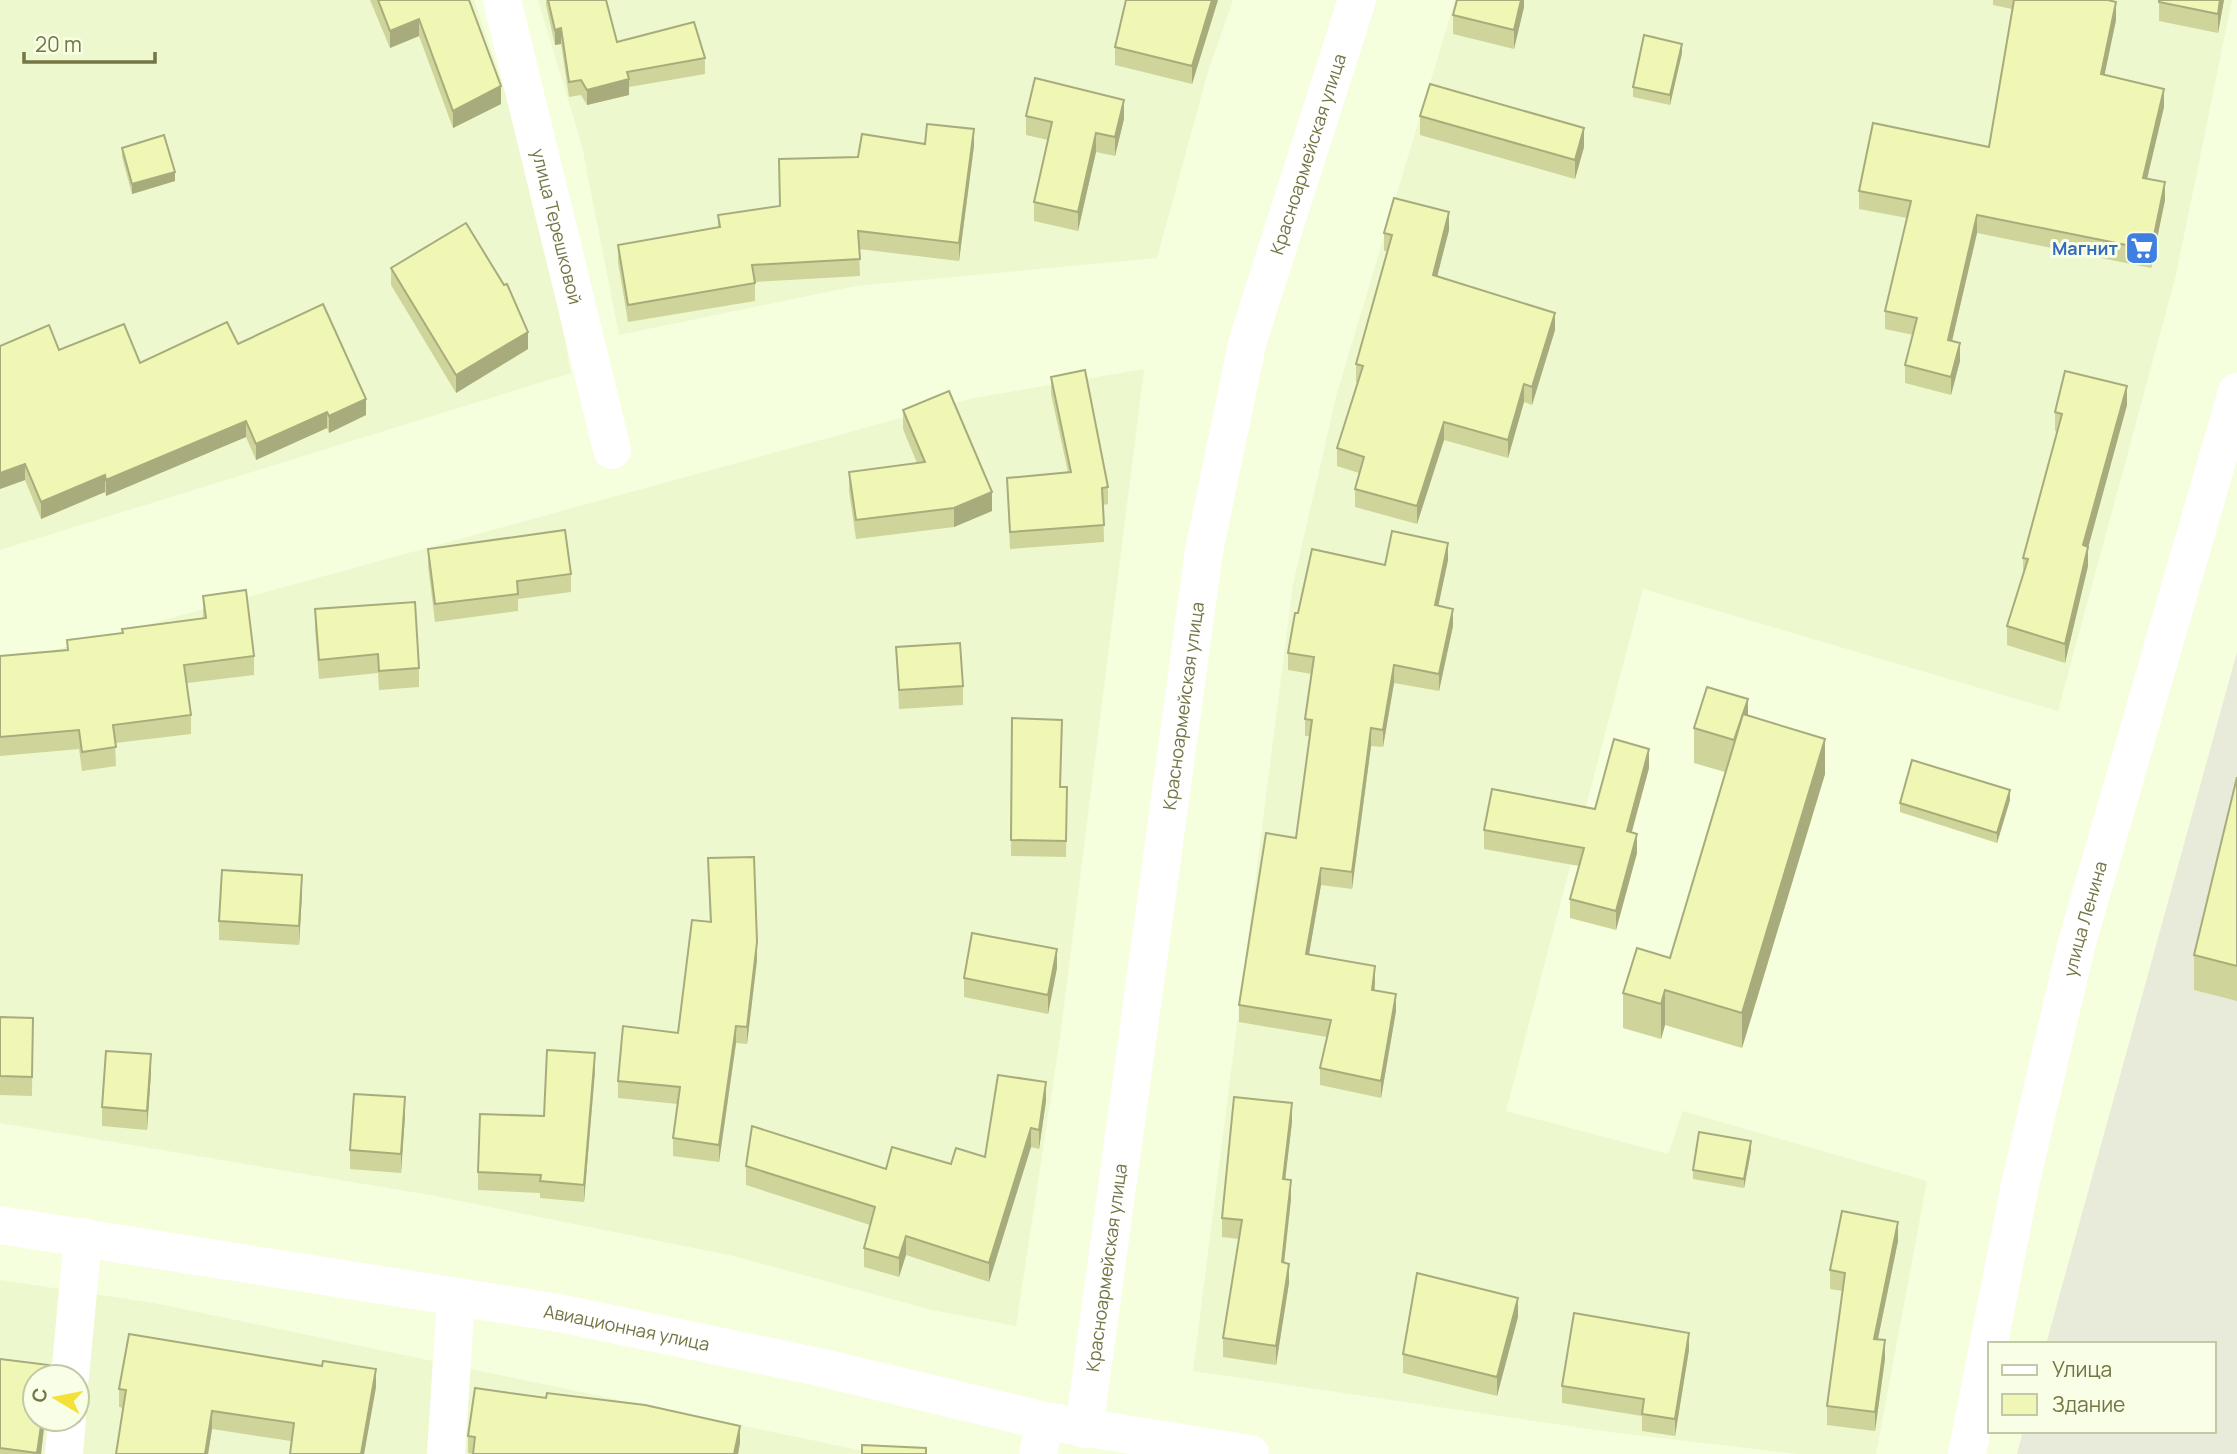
<svg xmlns="http://www.w3.org/2000/svg" width="2237" height="1454" font-family="Manrope,sans-serif">
	<style>
		.residential { fill: #eef8ce; fill-rule: evenodd }
		.industrial { fill: #e9ebda }
		.lines { fill: none; stroke-linecap: round; stroke-linejoin: round }
		.minor { stroke: #fff; stroke-width: 38 }
		.tertiary { stroke: #fff; stroke-width: 38 }
		.secondary { stroke: #fff; stroke-width: 38 }
		.wall { fill: #ced49a }
		.shaded-wall { fill: #a8ac7d }
		.building { fill: #f0f6b3; stroke: #a8ac7d; stroke-width: 2 }
		.labels { text-anchor: middle; dominant-baseline: central; stroke-width: 6; stroke-linejoin: round; paint-order: stroke }
		.street-label { font-size: 18px; fill: #747544; stroke: #f8ffe6 }
		.shop-label { font-size: 18px; font-weight: bold; fill: #366cbe; stroke: #f8ffe6; text-anchor: end }
	</style>
	<rect width="100%" height="100%" fill="#f5fedd"/>
	<!-- residential -->
	<g class="residential">
		<polygon points="0,0 474,0 536,184 571,373 0,550"/>
		<polygon points="538,0 1233,0 1207,75 1157,258 856,286 619,335 582,146"/>
		<polygon points="1455,0 2232,0 2176,275 2058,711 1643,589 1506,1111 1668,1154 1683,1111 1927,1181 1876,1454 1798,1454 1610,1432 1193,1371 1293,584 1337,393"/>
		<polygon points="1144,369 1060,1038 1016,1326 932,1310 734,1256 430,1195 0,1123 0,665 974,398"/>
		<path d="M0,1280L154,1303L878,1454H0ZM35,1377H77V1419H35Z"/>
	</g>
	<!-- industrial -->
	<polygon class="industrial" points="2237,652 2237,1454 2017,1454 2023,1431 2214,1431 2214,1344 2046,1344"/>
	<g class="lines">
		<!-- minor -->
		<g class="minor">
			<path id="s1" d="M502,0L612,450"/>
			<polyline points="70,1377 83,1237"/>
			<polyline points="64,1454 67,1419"/>
			<polyline points="446,1454 456,1298"/>
		</g>
		<!-- tertiary -->
		<g class="tertiary">
			<path id="s2" d="M1084,1429L1204,551L1248,340L1357,0"/>
			<polyline points="1038,1454 1045,1421"/>
		</g>
		<!-- secondary -->
		<g class="secondary">
			<path id="s3" d="M0,1225L559,1313L819,1367L1045,1421L1250,1454"/>
			<path id="s4" d="M1967,1454L2020,1185L2076,946L2237,392"/>
		</g>
	</g>
	<!-- wall -->
	<g class="wall">
		<polygon points="370,0 469,0 501,104 453,128 419,36 390,48"/>
		<polygon points="546,0 606,0 617,42 705,58 705,74 629,87 629,95 587,105 581,95 569,97 561,44 555,45 546,5"/>
		<polygon points="1126,0 1218,0 1192,84 1115,65 1115,47"/>
		<polygon points="1524,0 1524,7 1514,49 1453,34 1453,15"/>
		<polygon points="1993,0 2108,0 2116,20 2104,75 2164,107 2147,179 2165,200 2151,268 1977,233 1952,341 1960,361 1951,395 1905,383 1905,365 1913,335 1885,329 1885,311 1907,218 1859,209 1859,191 1989,147 2012,9 1993,5"/>
		<polygon points="2159,0 2224,0 2218,33 2159,21"/>
		<polygon points="1682,53 1670,105 1633,97 1633,87"/>
		<polygon points="1026,116 1124,119 1115,156 1096,152 1078,231 1034,221 1034,202 1048,140 1026,135"/>
		<polygon points="1420,116 1584,147 1575,179 1420,135"/>
		<polygon points="925,144 974,146 959,261 859,249 860,276 755,282 755,301 628,322 618,262 618,245 718,227 718,215 780,206 779,159 858,157"/>
		<polygon points="122,148 175,181 132,194 122,157"/>
		<polygon points="1449,230 1437,276 1555,330 1532,405 1524,402 1508,458 1444,440 1417,524 1355,507 1355,489 1359,473 1337,466 1337,448 1358,383 1356,382 1356,364 1388,251 1384,251 1384,233"/>
		<polygon points="391,268 528,349 456,393 391,285"/>
		<polygon points="238,344 366,415 329,433 327,428 256,460 246,437 106,496 105,492 41,519 25,480 0,489 0,346 59,350 140,363"/>
		<polygon points="1051,377 1108,487 1108,504 1103,505 1104,542 1010,549 1007,478 1068,472 1051,394"/>
		<polygon points="2127,405 2088,548 2088,566 2065,663 2007,645 2007,626 2023,577 2023,558 2057,432 2055,431 2055,412"/>
		<polygon points="903,410 992,511 954,527 856,539 849,491 849,472 917,463 903,429"/>
		<polygon points="428,549 571,574 571,592 518,599 518,611 435,622 428,566"/>
		<polygon points="1448,560 1438,605 1453,626 1439,691 1394,683 1383,747 1371,746 1352,889 1321,885 1309,955 1375,983 1375,990 1396,1011 1381,1098 1320,1085 1320,1068 1327,1037 1239,1022 1239,1005 1296,838 1310,736 1305,736 1305,719 1312,674 1288,670 1288,653 1385,565"/>
		<polygon points="203,596 254,656 254,675 187,683 191,715 191,734 115,743 116,766 82,771 79,749 0,756 0,656 67,650 67,640 122,633 203,619"/>
		<polygon points="315,609 419,668 419,687 379,690 378,673 319,679 315,628"/>
		<polygon points="896,647 963,686 963,705 899,709"/>
		<polygon points="1748,716 1825,774 1742,1048 1665,1025 1661,1039 1623,1028 1623,993 1670,958 1725,772 1694,763 1694,728"/>
		<polygon points="1012,718 1061,787 1067,787 1066,857 1011,856"/>
		<polygon points="1649,768 1631,833 1637,853 1616,930 1570,918 1570,899 1579,866 1484,849 1484,830 1595,809"/>
		<polygon points="2237,777 2237,1001 2194,990 2194,955"/>
		<polygon points="2010,800 1997,843 1900,812 1900,803"/>
		<polygon points="708,858 757,960 747,1044 736,1043 719,1162 673,1156 673,1138 678,1104 618,1098 618,1081 678,1033 710,922"/>
		<polygon points="302,894 299,945 219,940 219,921"/>
		<polygon points="1057,968 1048,1014 964,997 964,978"/>
		<polygon points="0,1017 33,1018 32,1096 0,1095"/>
		<polygon points="595,1071 584,1202 540,1198 540,1193 478,1190 478,1172"/>
		<polygon points="151,1073 147,1130 102,1126 102,1107"/>
		<polygon points="1046,1101 1039,1149 1031,1147 989,1282 906,1255 899,1277 864,1267 864,1248 870,1225 746,1185 746,1166 886,1169 951,1164 985,1157"/>
		<polygon points="405,1116 401,1173 350,1169 350,1150"/>
		<polygon points="1292,1122 1285,1179 1291,1199 1284,1263 1289,1283 1276,1365 1223,1357 1223,1338 1239,1239 1222,1237 1222,1218"/>
		<polygon points="1751,1151 1744,1188 1693,1179 1693,1170"/>
		<polygon points="1898,1241 1878,1339 1885,1359 1875,1431 1827,1425 1827,1406 1843,1291 1830,1289 1830,1270"/>
		<polygon points="1518,1317 1497,1396 1403,1373 1403,1354"/>
		<polygon points="1689,1350 1675,1436 1642,1431 1642,1416 1562,1403 1562,1386"/>
		<polygon points="0,1359 49,1377 45,1419 41,1454 0,1454"/>
		<polygon points="376,1387 364,1454 290,1454 291,1441 212,1429 208,1454 116,1454 123,1408 119,1407 119,1389"/>
		<polygon points="468,1436 740,1443 738,1454 472,1454 468,1453"/>
	</g>
	<!-- shaded-wall -->
	<g class="shaded-wall">
		<polygon points="1212,0 1218,0 1192,84 1192,66"/>
		<polygon points="1521,0 1524,0 1524,7 1514,49 1514,30"/>
		<polygon points="2220,0 2224,0 2218,33 2218,14"/>
		<polygon points="2116,2 2116,20 2101,92 2101,74"/>
		<polygon points="419,19 419,36 390,48 390,31"/>
		<polygon points="561,28 561,44 555,45 555,30"/>
		<polygon points="1682,44 1682,53 1670,105 1670,95"/>
		<polygon points="629,79 629,95 587,105 587,90"/>
		<polygon points="501,86 501,104 453,128 453,111"/>
		<polygon points="2164,89 2164,107 2143,196 2143,178"/>
		<polygon points="1124,100 1124,119 1115,156 1115,137"/>
		<polygon points="1584,128 1584,147 1575,179 1575,160"/>
		<polygon points="974,129 974,146 959,261 959,243"/>
		<polygon points="1096,133 1096,152 1078,231 1078,212"/>
		<polygon points="175,172 175,181 132,194 132,184"/>
		<polygon points="2165,182 2165,200 2151,268 2151,250"/>
		<polygon points="1449,212 1449,230 1433,293 1433,275"/>
		<polygon points="1977,215 1977,233 1948,358 1948,340"/>
		<polygon points="1555,313 1555,330 1532,405 1532,387"/>
		<polygon points="528,332 528,349 456,393 456,375"/>
		<polygon points="1960,343 1960,361 1951,395 1951,377"/>
		<polygon points="1524,384 1524,402 1508,458 1508,440"/>
		<polygon points="2127,386 2127,405 2088,548 2088,566 2065,663 2065,644 2083,545"/>
		<polygon points="366,399 366,415 329,433 329,416"/>
		<polygon points="327,412 327,428 256,460 256,444"/>
		<polygon points="246,421 246,437 106,496 106,480"/>
		<polygon points="1444,422 1444,440 1417,524 1417,506"/>
		<polygon points="25,464 25,480 0,489 0,473"/>
		<polygon points="105,475 105,492 41,519 41,502"/>
		<polygon points="992,492 992,511 954,527 954,508"/>
		<polygon points="1448,543 1448,560 1435,622 1435,605"/>
		<polygon points="1453,609 1453,626 1439,691 1439,674"/>
		<polygon points="1394,665 1394,683 1383,747 1383,730"/>
		<polygon points="1748,699 1748,734 1734,775 1734,740"/>
		<polygon points="1371,728 1371,746 1352,889 1352,872"/>
		<polygon points="1825,739 1825,774 1742,1048 1742,1013"/>
		<polygon points="1649,749 1649,768 1627,850 1627,831"/>
		<polygon points="2010,790 2010,800 1997,843 1997,833"/>
		<polygon points="1637,834 1637,853 1616,930 1616,911"/>
		<polygon points="1321,868 1321,885 1306,971 1306,954"/>
		<polygon points="302,875 302,894 299,945 299,926"/>
		<polygon points="757,942 757,960 747,1044 747,1027"/>
		<polygon points="1057,949 1057,968 1048,1014 1048,995"/>
		<polygon points="1375,966 1375,983 1372,1007 1372,990"/>
		<polygon points="1665,990 1665,1025 1661,1039 1661,1004"/>
		<polygon points="1396,994 1396,1011 1381,1098 1381,1081"/>
		<polygon points="736,1026 736,1043 719,1162 719,1145"/>
		<polygon points="595,1053 595,1071 584,1202 584,1185"/>
		<polygon points="151,1054 151,1073 147,1130 147,1111"/>
		<polygon points="1046,1082 1046,1101 1039,1149 1039,1130"/>
		<polygon points="405,1097 405,1116 401,1173 401,1154"/>
		<polygon points="1292,1103 1292,1122 1283,1198 1283,1179"/>
		<polygon points="1031,1128 1031,1147 989,1282 989,1263"/>
		<polygon points="1751,1141 1751,1151 1744,1188 1744,1179"/>
		<polygon points="1291,1180 1291,1199 1282,1281 1282,1262"/>
		<polygon points="1898,1222 1898,1241 1874,1358 1874,1339"/>
		<polygon points="906,1236 906,1255 899,1277 899,1258"/>
		<polygon points="1289,1264 1289,1283 1276,1365 1276,1346"/>
		<polygon points="1518,1298 1518,1317 1497,1396 1497,1377"/>
		<polygon points="1689,1333 1689,1350 1675,1436 1675,1419"/>
		<polygon points="1885,1340 1885,1359 1875,1431 1875,1412"/>
		<polygon points="376,1369 376,1387 364,1454 361,1454"/>
		<polygon points="212,1411 212,1429 208,1454 205,1454"/>
		<polygon points="42,1419 45,1419 41,1454 37,1454"/>
		<polygon points="740,1426 740,1443 738,1454 734,1454"/>
	</g>
	<!-- building -->
	<g class="building">
		<polygon points="378,0 469,0 501,86 453,111 419,19 390,31"/>
		<polygon points="548,0 606,0 617,42 694,22 705,58 627,72 629,79 587,90 581,80 569,82 561,28 555,30"/>
		<polygon points="1126,0 1212,0 1192,66 1115,47"/>
		<polygon points="1457,0 1521,0 1514,30 1453,15"/>
		<polygon points="2014,0 2108,0 2116,2 2101,74 2164,89 2143,178 2165,182 2151,250 1977,215 1948,340 1960,343 1951,377 1905,365 1917,318 1885,311 1911,201 1859,191 1873,123 1989,147"/>
		<polygon points="2159,0 2220,0 2218,14 2159,2"/>
		<polygon points="1644,35 1682,44 1670,95 1633,87"/>
		<polygon points="1035,78 1124,100 1115,137 1096,133 1078,212 1034,202 1052,122 1026,116"/>
		<polygon points="1430,84 1584,128 1575,160 1420,116"/>
		<polygon points="927,124 974,129 959,243 858,231 860,259 752,265 755,283 628,305 618,245 720,227 718,215 780,206 779,159 858,157 862,134 925,144"/>
		<polygon points="164,135 175,172 132,184 122,148"/>
		<polygon points="1394,198 1449,212 1433,275 1555,313 1532,387 1524,384 1508,440 1444,422 1417,506 1355,489 1364,457 1337,448 1363,366 1356,364 1392,235 1384,233"/>
		<polygon points="466,223 504,285 507,284 528,332 456,375 391,268"/>
		<polygon points="323,304 366,399 329,416 327,412 256,444 246,421 106,480 105,475 41,502 25,464 0,473 0,346 49,325 59,350 124,324 140,363 227,322 238,344"/>
		<polygon points="1085,370 1108,487 1102,488 1104,525 1010,532 1007,478 1071,472 1051,377"/>
		<polygon points="2065,371 2127,386 2083,545 2088,547 2065,644 2007,626 2028,559 2023,558 2062,414 2055,412"/>
		<polygon points="949,391 992,492 954,508 856,520 849,472 925,462 903,410"/>
		<polygon points="565,530 571,574 517,581 518,594 435,604 428,549"/>
		<polygon points="1392,531 1448,543 1435,605 1453,609 1439,674 1394,665 1383,730 1371,728 1352,872 1321,868 1306,954 1375,966 1372,990 1396,994 1381,1081 1320,1068 1331,1020 1239,1005 1266,833 1296,838 1312,720 1305,719 1314,657 1288,653 1295,613 1298,613 1312,549 1385,565"/>
		<polygon points="246,590 254,656 184,665 191,715 113,725 116,747 82,752 79,730 0,737 0,656 68,650 67,640 123,633 122,629 206,618 203,596"/>
		<polygon points="415,602 419,668 379,671 378,654 319,660 315,609"/>
		<polygon points="960,643 963,686 899,690 896,647"/>
		<polygon points="1707,687 1748,699 1734,740 1694,728"/>
		<polygon points="1743,714 1825,739 1742,1013 1665,990 1661,1004 1623,993 1637,948 1670,958"/>
		<polygon points="1012,718 1062,720 1060,787 1067,787 1066,841 1011,840"/>
		<polygon points="1614,739 1649,749 1627,831 1637,834 1616,911 1570,899 1584,848 1484,830 1492,789 1595,809"/>
		<polygon points="1912,760 2010,790 1997,833 1900,803"/>
		<polygon points="2237,777 2237,966 2194,955"/>
		<polygon points="754,857 757,942 747,1027 736,1026 719,1145 673,1138 680,1087 618,1081 623,1026 678,1033 692,920 711,922 708,858"/>
		<polygon points="222,870 302,875 299,926 219,921"/>
		<polygon points="972,933 1057,949 1048,995 964,978"/>
		<polygon points="0,1017 33,1018 32,1077 0,1076"/>
		<polygon points="547,1050 595,1053 584,1185 540,1181 541,1175 478,1172 480,1114 544,1116"/>
		<polygon points="106,1051 151,1054 147,1111 102,1107"/>
		<polygon points="998,1075 1046,1082 1039,1130 1031,1128 989,1263 906,1236 899,1258 864,1248 875,1207 746,1166 752,1126 886,1169 892,1147 951,1164 956,1148 985,1157"/>
		<polygon points="354,1094 405,1097 401,1154 350,1150"/>
		<polygon points="1234,1097 1292,1103 1283,1179 1291,1180 1282,1262 1289,1264 1276,1346 1223,1338 1242,1220 1222,1218"/>
		<polygon points="1699,1132 1751,1141 1744,1179 1693,1170"/>
		<polygon points="1842,1211 1898,1222 1874,1339 1885,1340 1875,1412 1827,1406 1845,1273 1830,1270"/>
		<polygon points="1417,1273 1518,1298 1497,1377 1403,1354"/>
		<polygon points="1574,1313 1689,1333 1675,1419 1642,1414 1644,1399 1562,1386"/>
		<polygon points="129,1334 322,1366 323,1361 376,1369 361,1454 290,1454 294,1423 212,1411 205,1454 116,1454 126,1390 119,1389"/>
		<polygon points="0,1359 49,1365 47,1377 35,1377 35,1419 42,1419 37,1453 0,1448"/>
		<polygon points="475,1388 546,1398 547,1393 645,1405 740,1426 734,1454 473,1454 475,1437 468,1436"/>
		<polygon points="862,1445 926,1448 926,1454 862,1454"/>
	</g>
	<!-- icons -->
	<defs>
		<g id="supermarket-square" transform="scale(1.75)"><rect x="-9" y="-9" width="18" height="18" rx="4" fill="#3f7fe0" stroke="#f8ffe6"/><path d="M-6-5.5h2.5l.6 2H6L4.5 2H-2.5L-4.4-4H-6ZM-1.5 3.2a1.3 1.3 0 1 0 .1 0ZM3 3.2a1.3 1.3 0 1 0 .1 0Z" fill="#fff"/></g>
	</defs>
	<g fill-rule="evenodd">
		<use href="#supermarket-square" x="2142" y="248"/>
	</g>
	<g class="labels">
		<!-- street labels -->
		<g class="street-label">
			<text stroke="none"><textPath href="#s2" startOffset="1297">Красноармейская улица</textPath></text>
			<text stroke="none"><textPath href="#s1" startOffset="233">улица Терешковой</textPath></text>
			<text stroke="none"><textPath href="#s2" startOffset="730">Красноармейская улица</textPath></text>
			<text stroke="none"><textPath href="#s4" startOffset="548">улица Ленина</textPath></text>
			<text stroke="none"><textPath href="#s2" startOffset="163">Красноармейская улица</textPath></text>
			<text stroke="none"><textPath href="#s3" startOffset="635">Авиационная улица</textPath></text>
		</g>
		<!-- shop labels -->
		<g class="shop-label">
			<text x="2118" y="248">Магнит</text>
		</g>
	</g>
	<!-- legend -->
	<rect x="1988" y="1342" width="228" height="91" fill="#f8ffe6" stroke="#c3c8a5" stroke-width="2"/>
	<rect x="2002" y="1365" width="35" height="10" fill="#ffffff" stroke="#c3c8a5" stroke-width="2"/>
	<text x="2052" y="1377" font-size="21" fill="#747544">Улица</text>
	<rect x="2002" y="1394" width="35" height="21" fill="#f0f6b3" stroke="#c3c8a5" stroke-width="2"/>
	<text x="2052" y="1412" font-size="21" fill="#747544">Здание</text>
	<!-- north arrow -->
	<g transform="translate(56 1398) rotate(280)"><circle r="33" fill="#f8ffe6" stroke="#c3c8a5" stroke-width="2"/>
	<path d="M0-5L12 26L0 18L-12 26Z" fill="#f3e138"/>
	<text y="-10" font-size="19" font-weight="bold" text-anchor="middle" fill="#747544">С</text>
	</g>
	<!-- scale -->
	<path d="M24 52v10h131v-10" fill="none" stroke="#747544" stroke-width="3.5"/>
	<text x="35" y="52" font-size="21" fill="#747544" stroke="#f8ffe6" stroke-width="5" paint-order="stroke">20 m</text>
</svg>
